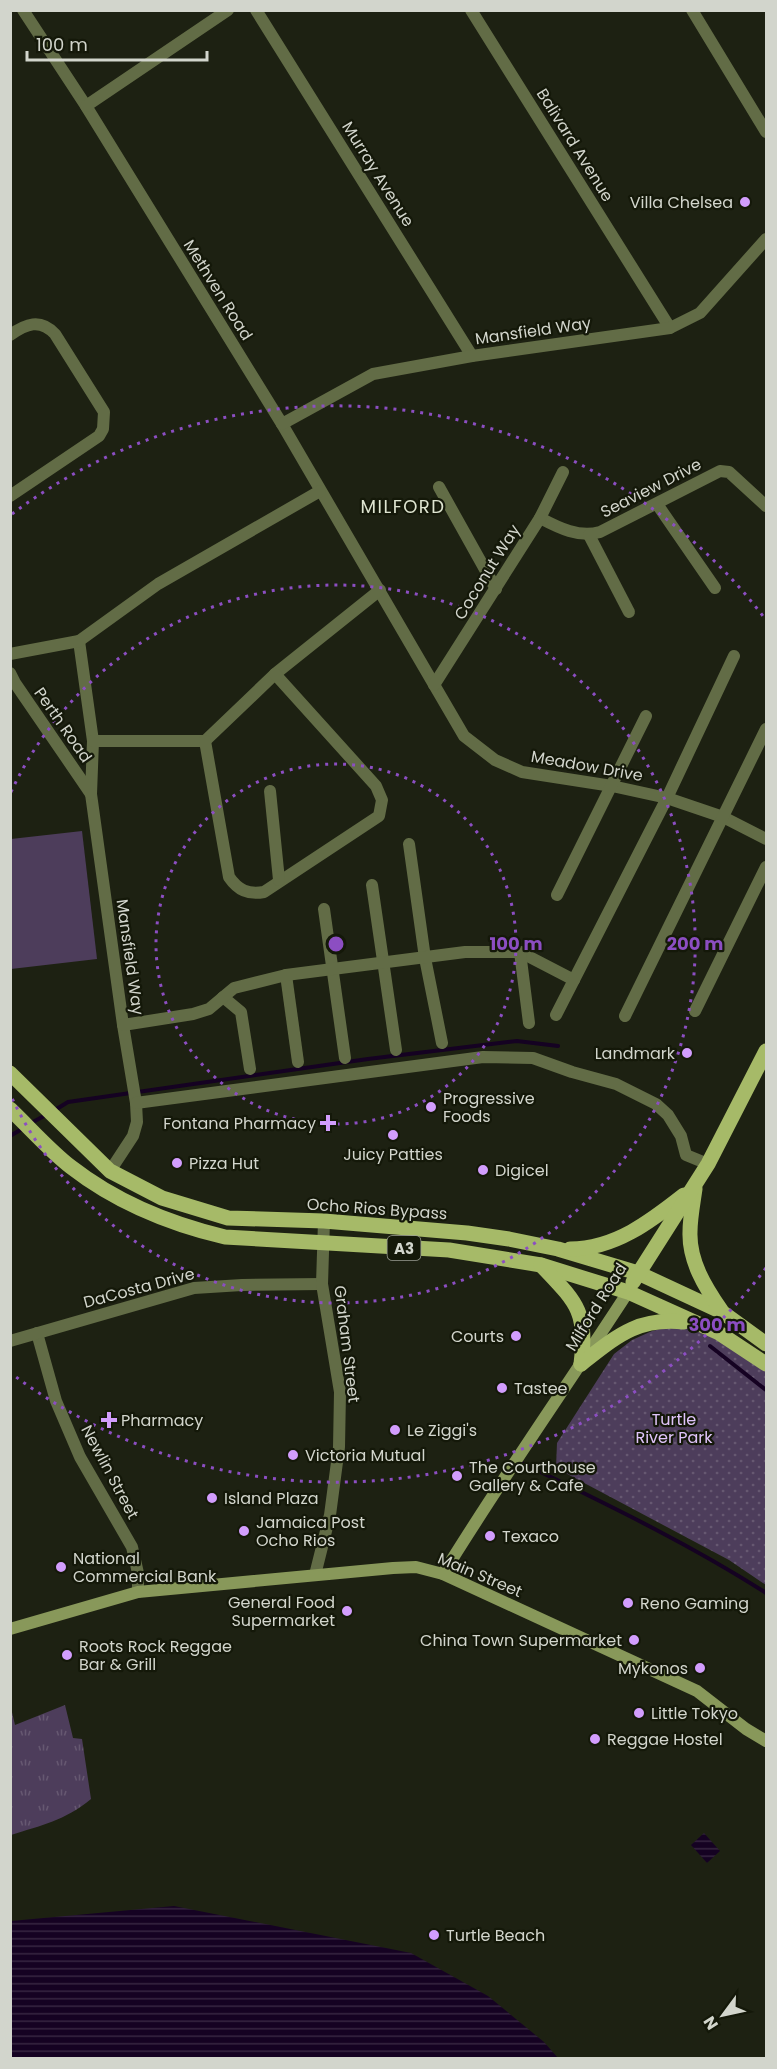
<svg xmlns="http://www.w3.org/2000/svg" width="777" height="2069" font-family="Poppins,sans-serif">
	<style>
		.grass { fill: url(#grass-tufts) }
		.park { fill: url(#park-dots) }
		.pitch { fill: #4d3d5b }
		.water { fill: url(#water-rules) }
		.lines { fill: none; stroke-linecap: round; stroke-linejoin: round }
		.stream { stroke: #150222; stroke-width: 4 }
		.street { stroke: #626c46; stroke-width: 12 }
		.secondary { stroke: #88985a; stroke-width: 12 }
		.primary { stroke: #a6ba68; stroke-width: 15 }
		.ring { fill: none; stroke: #8c4ec2; stroke-width: 3; stroke-dasharray: 3 6 }
		.poi-dot { fill: #d29dfd; stroke: #141809; stroke-width: 2 }
		.labels { text-anchor: middle; dominant-baseline: central; stroke-width: 4.5; stroke-linejoin: round; paint-order: stroke }
		.shield { fill: #141809; stroke: #999c92; stroke-width: 1.5 }
		.shield-label { font-size: 15px; font-weight: bold; fill: #d2d5cc }
		.street-label { font-size: 16px; fill: #d2d5cc; stroke: #141809 }
		.poi-label { font-size: 16px; fill: #d2d5cc; stroke: #141809; text-anchor: start }
		.park-label { font-size: 16px; fill: #e0c4fa; stroke: #141809 }
		.neighbourhood-label { font-size: 18px; letter-spacing: 1.5px; fill: #dfe5d1; stroke: #141809 }
		.centre { fill: #8c4ec2; stroke: #141809; stroke-width: 3 }
		.ring-label { font-size: 18px; text-anchor: middle; font-weight: bold; fill: #8c4ec2; stroke: #141809; stroke-width: 4.5; stroke-linejoin: round; paint-order: stroke }
	</style>
	<defs>
		<pattern id="grass-tufts" width="24" height="20" patternUnits="userSpaceOnUse" patternTransform="scale(1.5)"><rect width="24" height="20" fill="#4d3d5b"/><path d="M3 7l-1-3M5 7V3M7 7l1-3M15 17l-1-3M17 17v-4M19 17l1-3" fill="none" stroke="#665871"/></pattern>
		<pattern id="park-dots" width="8" height="8" patternUnits="userSpaceOnUse" patternTransform="scale(1.5)"><rect width="8" height="8" fill="#4d3d5b"/><path d="M2 2h.1M6 6h.1" fill="none" stroke="#665871" stroke-width="1.8" stroke-linecap="round"/></pattern>
		<pattern id="water-rules" width="6" height="5" patternUnits="userSpaceOnUse" patternTransform="scale(1.5)"><rect width="6" height="5" fill="#150222"/><path d="M0 2.5h6" fill="none" stroke="#362641"/></pattern>
	</defs>
	<rect width="100%" height="100%" fill="#1d2112"/>
	<!-- grass -->
	<path class="grass" d="M65,1705L73,1738L82,1739L91,1799C64,1821 42,1825 11,1835V1708L15,1725Z"/>
	<!-- park -->
	<polygon class="park" points="670,1327 691,1327 766,1364 766,1585 729,1560 556,1468 557,1443 614,1354 632,1340 652,1331"/>
	<!-- pitch -->
	<polygon class="pitch" points="82,831 97,959 11,969 11,839"/>
	<!-- water -->
	<g class="water">
		<polygon points="704,1833 720,1851 707,1863 691,1845"/>
		<polygon points="174,1906 411,1953 488,1996 544,2042 558,2058 11,2058 11,1921"/>
	</g>
	<g class="lines">
		<!-- stream -->
		<g class="stream">
			<polyline points="55,1110 68,1102 368,1059 517,1041 558,1046"/>
			<polyline points="31,1123 46,1115"/>
			<polyline points="10,1136 22,1129"/>
			<polyline points="710,1346 766,1390"/>
			<path d="M520,1462C604,1503 688,1543 766,1593"/>
		</g>
		<!-- street -->
		<g class="street">
			<polyline points="23,10 86,106 282,424 464,736 495,760 522,772 612,786 667,798 723,817 766,839"/>
			<polyline points="256,10 472,356"/>
			<polyline points="471,10 670,328"/>
			<polyline points="692,10 766,132"/>
			<polyline points="86,106 228,10"/>
			<path d="M10,335C26,324 40,318 55,334L104,412L103,429L99,436L10,496"/>
			<polyline points="282,424 373,374 472,356 670,328 700,313 766,239"/>
			<polyline points="439,487 496,589"/>
			<polyline points="657,504 715,588"/>
			<path d="M540,518C559,528 579,538 600,532L720,471L729,472L766,506"/>
			<polyline points="589,535 629,612"/>
			<polyline points="79,641 93,741 91,794 123,1025 136,1103 137,1122 133,1136 110,1171"/>
			<polyline points="10,654 79,641 158,584 320,491"/>
			<polyline points="10,673 15,683 91,794"/>
			<polyline points="434,685 540,518 563,472"/>
			<polyline points="93,741 205,741 275,674 380,590"/>
			<path d="M205,741L229,877C238,890 248,895 264,892L379,816L382,800L376,786L275,674"/>
			<polyline points="270,791 279,880"/>
			<polyline points="409,844 425,958 442,1043"/>
			<polyline points="372,885 396,1050"/>
			<polyline points="557,895 646,716"/>
			<polyline points="324,909 345,1058"/>
			<polyline points="520,952 574,980"/>
			<polyline points="286,975 298,1062"/>
			<polyline points="223,997 241,1012 250,1069"/>
			<polyline points="695,1011 766,867"/>
			<polyline points="556,1015 667,798 734,656"/>
			<polyline points="625,1016 766,729"/>
			<polyline points="123,1025 193,1014 209,1009 234,988 286,975 465,952 520,952 529,1023"/>
			<polyline points="136,1103 483,1057 533,1058 572,1072 616,1084 656,1104 668,1115 681,1136 686,1155 708,1164"/>
			<polyline points="37,1333 56,1401 80,1457 132,1547 138,1573 138,1592"/>
			<polyline points="10,1341 194,1288 242,1285 322,1284"/>
			<polyline points="315,1575 330,1515 339,1447 340,1392 322,1284 324,1221"/>
		</g>
		<!-- secondary -->
		<g class="secondary">
			<path d="M443,1574C502,1478 567,1386 628,1292"/>
			<polyline points="10,1629 138,1592 393,1568 416,1567 443,1574 697,1691 746,1729 766,1741"/>
		</g>
		<!-- primary -->
		<g class="primary">
			<polyline points="10,1073 110,1171 162,1198 228,1218 324,1221 467,1233 509,1239 558,1249 638,1273 722,1312 766,1344"/>
			<path d="M10,1109C30,1128 49,1150 71,1167C116,1202 170,1224 225,1237L449,1250L541,1265L628,1292L719,1333L766,1364"/>
			<path d="M695,1189C693,1203 690,1218 690,1232C689,1261 705,1287 721,1310"/>
			<path d="M570,1249C615,1249 651,1221 684,1195"/>
			<path d="M541,1265C576,1302 588,1311 581,1364"/>
			<polyline points="633,1282 708,1164 766,1051"/>
			<path d="M581,1364C616,1337 637,1317 684,1322"/>
		</g>
	</g>
	<!-- distance rings -->
	<g class="ring">
		<circle cx="336" cy="944" r="180"/>
		<path d="M11 792A359 359 0 1 1 11 1096"/>
		<path d="M766 1268A539 539 0 0 1 12 1374M12 514A539 539 0 0 1 766 620"/>
	</g>
	<!-- markers -->
	<g class="poi-dot">
		<circle cx="745" cy="202" r="6"/>
		<circle cx="687" cy="1053" r="6"/>
		<circle cx="431" cy="1107" r="6"/>
		<path d="M325 1114h6v6h6v6h-6v6h-6v-6h-6v-6h6z"/>
		<circle cx="393" cy="1135" r="6"/>
		<circle cx="177" cy="1163" r="6"/>
		<circle cx="483" cy="1170" r="6"/>
		<circle cx="516" cy="1336" r="6"/>
		<circle cx="502" cy="1388" r="6"/>
		<path d="M106 1411h6v6h6v6h-6v6h-6v-6h-6v-6h6z"/>
		<circle cx="395" cy="1430" r="6"/>
		<circle cx="293" cy="1455" r="6"/>
		<circle cx="457" cy="1476" r="6"/>
		<circle cx="212" cy="1498" r="6"/>
		<circle cx="244" cy="1531" r="6"/>
		<circle cx="490" cy="1536" r="6"/>
		<circle cx="61" cy="1567" r="6"/>
		<circle cx="628" cy="1603" r="6"/>
		<circle cx="347" cy="1611" r="6"/>
		<circle cx="634" cy="1640" r="6"/>
		<circle cx="67" cy="1655" r="6"/>
		<circle cx="700" cy="1668" r="6"/>
		<circle cx="639" cy="1713" r="6"/>
		<circle cx="595" cy="1739" r="6"/>
		<circle cx="434" cy="1935" r="6"/>
	</g>
	<g class="labels">
		<!-- shield labels -->
		<rect class="shield" x="387.5" y="1236" width="33" height="24" rx="4.5"/>
		<g class="shield-label">
			<text x="404" y="1248">A3</text>
		</g>
		<!-- street labels -->
		<g class="street-label">
			<text transform="translate(575 145) rotate(58)">Balivard Avenue</text>
			<text transform="translate(378 174) rotate(58)">Murray Avenue</text>
			<text transform="translate(218 290) rotate(58)">Methven Road</text>
			<text transform="translate(533 331) rotate(-8)">Mansfield Way</text>
			<text transform="translate(651 488) rotate(-27)">Seaview Drive</text>
			<text transform="translate(487 572) rotate(-58)">Coconut Way</text>
			<text transform="translate(63 725) rotate(55)">Perth Road</text>
			<text transform="translate(587 766) rotate(10)">Meadow Drive</text>
			<text transform="translate(130 957) rotate(82)">Mansfield Way</text>
			<text transform="translate(377 1209) rotate(4)">Ocho Rios Bypass</text>
			<text transform="translate(139 1288) rotate(-15)">DaCosta Drive</text>
			<text transform="translate(596 1307) rotate(-58)">Milford Road</text>
			<text transform="translate(347 1344) rotate(83)">Graham Street</text>
			<text transform="translate(110 1472) rotate(62)">Newlin Street</text>
			<text transform="translate(480 1575) rotate(23)">Main Street</text>
		</g>
		<!-- poi labels -->
		<g class="poi-label">
			<text x="733" y="202" text-anchor="end">Villa Chelsea</text>
			<text x="675" y="1053" text-anchor="end">Landmark</text>
			<text x="443" y="1098">Progressive<tspan x="443" dy="18">Foods</tspan></text>
			<text x="316" y="1123" text-anchor="end">Fontana Pharmacy</text>
			<text x="393" y="1154" text-anchor="middle">Juicy Patties</text>
			<text x="189" y="1163">Pizza Hut</text>
			<text x="495" y="1170">Digicel</text>
			<text x="504" y="1336" text-anchor="end">Courts</text>
			<text x="514" y="1388">Tastee</text>
			<text x="121" y="1420">Pharmacy</text>
			<text x="407" y="1430">Le Ziggi's</text>
			<text x="305" y="1455">Victoria Mutual</text>
			<text x="469" y="1467">The Courthouse<tspan x="469" dy="18">Gallery &amp; Cafe</tspan></text>
			<text x="224" y="1498">Island Plaza</text>
			<text x="256" y="1522">Jamaica Post<tspan x="256" dy="18">Ocho Rios</tspan></text>
			<text x="502" y="1536">Texaco</text>
			<text x="73" y="1558">National<tspan x="73" dy="18">Commercial Bank</tspan></text>
			<text x="335" y="1602" text-anchor="end">General Food<tspan x="335" dy="18">Supermarket</tspan></text>
			<text x="640" y="1603">Reno Gaming</text>
			<text x="622" y="1640" text-anchor="end">China Town Supermarket</text>
			<text x="79" y="1646">Roots Rock Reggae<tspan x="79" dy="18">Bar &amp; Grill</tspan></text>
			<text x="688" y="1668" text-anchor="end">Mykonos</text>
			<text x="651" y="1713">Little Tokyo</text>
			<text x="607" y="1739">Reggae Hostel</text>
			<text x="446" y="1935">Turtle Beach</text>
		</g>
		<!-- park labels -->
		<g class="park-label">
			<text x="674" y="1419">Turtle<tspan x="674" dy="18">River Park</tspan></text>
		</g>
		<!-- neighbourhood labels -->
		<g class="neighbourhood-label">
			<text x="403" y="506">MILFORD</text>
		</g>
	</g>
	<circle cx="336" cy="944" r="9" class="centre"/>
	<g class="ring-label">
		<text x="516" y="950">100 m</text>
		<text x="695" y="950">200 m</text>
		<text x="717" y="1331">300 m</text>
	</g>
	<!-- border -->
	<rect width="777" height="2069" fill="none" stroke="#d2d5cc" stroke-width="24"/>
	<!-- north arrow -->
	<g transform="translate(723 2015) rotate(237)" stroke="#141809" stroke-width="4.5" paint-order="stroke">
	<path d="M0-4.5L10 22L0 15L-10 22Z" fill="#d2d5cc"/>
	<text y="-9" font-size="16" font-weight="bold" text-anchor="middle" fill="#d2d5cc">N</text>
	</g>
	<!-- scale -->
	<path d="M27 51v9h180v-9" fill="none" stroke="#d2d5cc" stroke-width="3"/>
	<text x="36" y="51" font-size="18" fill="#d2d5cc" stroke="#141809" stroke-width="4.5" paint-order="stroke">100 m</text>
</svg>
